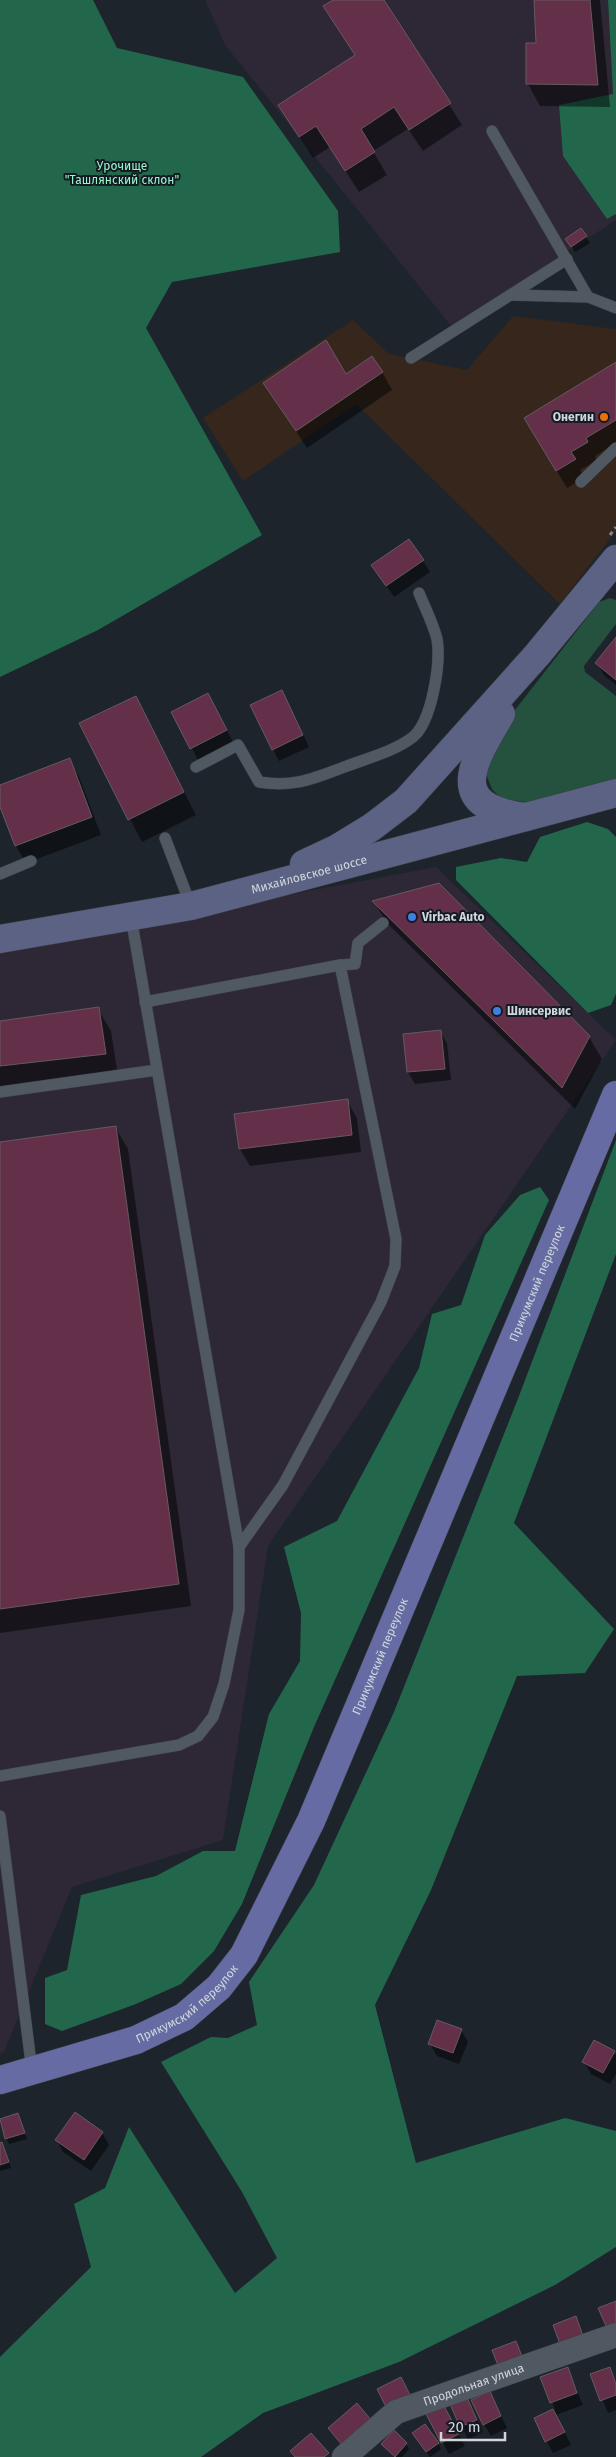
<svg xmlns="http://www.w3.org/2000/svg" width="616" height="2457" font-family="'Fira Sans',sans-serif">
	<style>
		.commercial { fill: #36261c }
		.industrial { fill: #2e2736 }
		.green { fill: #25523f }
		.forest { fill: #22674c }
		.shadow { fill: #0007 }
		.building { fill: #643049; stroke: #67595f }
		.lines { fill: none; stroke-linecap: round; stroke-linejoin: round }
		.lane-casing { stroke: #3c4148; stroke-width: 12 }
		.street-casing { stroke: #3c4148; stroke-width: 25 }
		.secondary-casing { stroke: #3c4148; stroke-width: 29 }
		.primary-casing { stroke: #3c4148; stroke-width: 29 }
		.path { stroke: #7f858c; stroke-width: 3; stroke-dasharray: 4 4; stroke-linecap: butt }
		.lane { stroke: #505962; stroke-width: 11 }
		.street { stroke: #505962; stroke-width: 24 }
		.secondary { stroke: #5b6283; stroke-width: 28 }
		.primary { stroke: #666ca3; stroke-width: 28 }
		.food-dot { fill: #e8710a; stroke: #131a22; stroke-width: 2 }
		.shop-dot { fill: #3f7fe0; stroke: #131a22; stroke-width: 2 }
		.labels { text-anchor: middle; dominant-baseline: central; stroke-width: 4; stroke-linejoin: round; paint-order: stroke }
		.park-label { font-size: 12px; fill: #95f7cb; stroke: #131a22 }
		.poi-label { font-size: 12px; font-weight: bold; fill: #d1d6dc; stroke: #131a22; text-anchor: start }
		.street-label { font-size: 12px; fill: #d1d6dc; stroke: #131a22 }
	</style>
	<rect width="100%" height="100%" fill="#1d242c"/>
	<!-- commercial -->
	<polygon class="commercial" points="513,316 616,329 616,531 560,604 356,404 243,481 203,418 353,320 389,354 467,370"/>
	<!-- industrial -->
	<g class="industrial">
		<polygon points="205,0 608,0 613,94 616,104 616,220 452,327 225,45"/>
		<polygon points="436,867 616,1040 268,1546 223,1840 72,1887 4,2052 0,2053 0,949"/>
	</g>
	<!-- green -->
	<polygon class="green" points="610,598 616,600 616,624 584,666 585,672 616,696 616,785 535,803 501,799 492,789 486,774 490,742 599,602"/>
	<!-- forest -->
	<g class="forest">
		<polygon points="0,0 93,0 117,48 243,77 338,211 340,252 172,282 146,328 262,535 98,630 0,677"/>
		<polygon points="608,0 616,0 616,214 607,219 563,156 559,105 613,94"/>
		<polygon points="587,822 608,829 616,837 616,994 611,1005 588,1013 456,880 456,867 501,858 527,862 540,837"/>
		<polygon points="616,1140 616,1254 514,1523 614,1629 585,1673 517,1676 431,1890 375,2005 416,2163 565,2118 616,2131 616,2247 555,2285 399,2362 263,2413 201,2457 0,2457 0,2357 91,2267 74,2204 105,2188 129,2127 235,2293 277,2258 242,2192 161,2062 211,2037 228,2038 257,2025 249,1982 314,1885 394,1712 519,1396"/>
		<polygon points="540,1187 549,1200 314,1727 242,1904 214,1951 181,1984 136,2004 62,2031 45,2024 45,1978 67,1970 81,1895 156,1876 203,1851 235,1851 269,1714 300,1661 301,1613 284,1547 337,1521 419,1368 432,1314 461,1305 485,1235 520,1195"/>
	</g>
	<!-- shadow -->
	<g class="shadow">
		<polygon points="335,0 382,0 462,125 423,151 408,129 373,151 387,175 359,192 330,147 313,158 280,106 356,56 325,7"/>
		<polygon points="535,0 600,0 610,107 540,106 528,84 538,45"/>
		<polygon points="581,229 590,243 575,252 570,244"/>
		<polygon points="616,363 616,443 595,456 597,460 580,470 585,477 567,488 536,436"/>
		<polygon points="382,372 392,390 307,448 264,383"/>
		<polygon points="423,561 430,572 394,597 373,566"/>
		<polygon points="616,639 616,685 604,675 597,663"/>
		<polygon points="135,697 196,815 142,842 81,724"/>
		<polygon points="288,703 309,747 279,761 273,749"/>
		<polygon points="214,706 233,742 198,760 173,712"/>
		<polygon points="69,760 79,777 101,835 26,863 16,846 0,803 0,787"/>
		<polygon points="374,902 589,1037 602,1059 575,1109 387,923"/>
		<polygon points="98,1009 111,1031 118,1076 0,1090 0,1022"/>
		<polygon points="440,1031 447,1043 451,1080 415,1084 408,1072 404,1035"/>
		<polygon points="347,1101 357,1118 361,1152 250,1166 240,1149"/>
		<polygon points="115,1127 128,1149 191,1606 0,1633 0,1143"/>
		<polygon points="461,2030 468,2042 459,2064 437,2056 430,2044"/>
		<polygon points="595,2041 616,2055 616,2074 610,2084 591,2074 584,2062"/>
		<polygon points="75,2114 102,2133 109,2145 91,2171 63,2152 57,2140"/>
		<polygon points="17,2115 27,2139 9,2144 0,2120"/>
		<polygon points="0,2144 2,2144 5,2149 11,2168 0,2171"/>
		<polygon points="567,2368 583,2405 556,2415 571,2445 553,2453 535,2419 555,2409 542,2377"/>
		<polygon points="609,2369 616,2381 616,2410 608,2413 592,2375"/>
		<polygon points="490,2393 507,2428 491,2436 484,2424"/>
		<polygon points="466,2396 483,2432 468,2439 450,2403"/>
		<polygon points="357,2405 350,2456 330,2429"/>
		<polygon points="427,2413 449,2417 465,2446 449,2454"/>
		<polygon points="417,2439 438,2443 441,2449 430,2457"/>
		<polygon points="383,2444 406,2444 409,2449 402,2457 394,2457"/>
	</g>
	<!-- building -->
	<g class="building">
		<polygon points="333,0 384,0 451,103 409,130 394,107 361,129 375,152 345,171 316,126 299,137 278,105 355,55 323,6"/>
		<polygon points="534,0 590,0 598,85 526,84 526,43 536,43"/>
		<polygon points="581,228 587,236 571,247 565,239"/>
		<polygon points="326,340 346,374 372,356 383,372 296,431 263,383"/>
		<polygon points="616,362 616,420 586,438 588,442 571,452 576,459 556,471 524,418"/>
		<polygon points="409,539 424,560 386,586 371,565"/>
		<polygon points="616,637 616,680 595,663"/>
		<polygon points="282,690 303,735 272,750 250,705"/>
		<polygon points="208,693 227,730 190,749 171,712"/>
		<polygon points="136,696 184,792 128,820 79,723"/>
		<polygon points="70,758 92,817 15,846 0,807 0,785"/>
		<polygon points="439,883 590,1036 562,1088 372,901"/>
		<polygon points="99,1007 106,1054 0,1066 0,1021"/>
		<polygon points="441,1030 445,1069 407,1072 403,1034"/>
		<polygon points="348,1099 352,1135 239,1149 234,1114"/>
		<polygon points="116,1126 179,1584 0,1609 0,1142"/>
		<polygon points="437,2020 462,2029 453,2053 428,2044"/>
		<polygon points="594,2040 615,2051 603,2073 582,2062"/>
		<polygon points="75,2112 103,2132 84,2160 55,2140"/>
		<polygon points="18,2113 25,2133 5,2139 0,2119"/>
		<polygon points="2,2142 9,2162 0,2165 0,2143"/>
		<polygon points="616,2301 616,2324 607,2328 598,2308"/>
		<polygon points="576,2316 583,2336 560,2344 553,2325"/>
		<polygon points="516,2341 523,2359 499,2368 492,2350"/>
		<polygon points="568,2367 577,2393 550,2403 540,2377"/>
		<polygon points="610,2367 616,2384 616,2395 600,2401 590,2374"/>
		<polygon points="401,2377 410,2395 386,2407 377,2389"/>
		<polygon points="490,2391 501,2416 483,2425 471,2400"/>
		<polygon points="466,2395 477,2420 460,2427 449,2402"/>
		<polygon points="357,2403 371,2420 342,2445 328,2428"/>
		<polygon points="443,2404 459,2434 441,2443 425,2412"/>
		<polygon points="553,2409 565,2432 545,2442 534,2418"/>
		<polygon points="425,2424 439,2443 426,2452 412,2433"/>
		<polygon points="394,2430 407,2443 395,2457 381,2444"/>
		<polygon points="311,2433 329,2453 324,2457 295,2457 290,2451"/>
	</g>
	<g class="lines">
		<!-- lane casing -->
		<g class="lane-casing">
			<g id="lane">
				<polyline points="492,131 588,297 616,308"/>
				<polyline points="510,295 588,297"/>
				<polyline points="411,358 567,259"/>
				<polyline points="581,482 616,448"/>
				<path d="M196,767L238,745L259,782C295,788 315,778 347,766C368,758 395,751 413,737C432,721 441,663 437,639C433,623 425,608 419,593"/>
				<polyline points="165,838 191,906"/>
				<polyline points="0,874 31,861"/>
				<polyline points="340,965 355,964 358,943 383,923"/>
				<polyline points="145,1002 340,965 396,1239 395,1266 381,1302 283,1485 239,1547"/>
				<polyline points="0,1092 157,1070"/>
				<polyline points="0,1776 179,1745 198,1736 213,1717 224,1684 239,1610 239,1547 131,917"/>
				<polyline points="0,1816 32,2071"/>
			</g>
		</g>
		<!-- street casing -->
		<g class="street-casing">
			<g id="street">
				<path id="s1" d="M344,2457L396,2412L616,2335"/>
			</g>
		</g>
		<!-- secondary casing -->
		<g class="secondary-casing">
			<g id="secondary">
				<path d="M501,714C472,763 444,807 526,817"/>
				<polyline points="304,864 336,849 372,827 406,801 537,655 616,559"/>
				<path id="s2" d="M0,939L191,906L616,793"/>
			</g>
		</g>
		<!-- primary casing -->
		<g class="primary-casing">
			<g id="primary">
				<path id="s3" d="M0,2080L136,2040L184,2017L219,1987L244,1955L311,1821L616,1095"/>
			</g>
		</g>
		<!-- path -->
		<polyline class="path" points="610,535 616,527"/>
		<!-- lane -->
		<use href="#lane" class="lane"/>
		<!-- street -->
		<use href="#street" class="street"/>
		<!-- secondary -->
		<use href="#secondary" class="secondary"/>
		<!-- primary -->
		<use href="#primary" class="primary"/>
	</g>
	<!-- markers -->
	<circle class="food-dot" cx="604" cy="417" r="5"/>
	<g class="shop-dot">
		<circle cx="412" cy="917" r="5"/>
		<circle cx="497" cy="1011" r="5"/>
	</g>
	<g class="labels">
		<!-- park labels -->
		<g class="park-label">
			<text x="122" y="166">Урочище<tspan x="122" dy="14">"Ташлянский склон"</tspan></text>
		</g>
		<!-- poi labels -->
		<g class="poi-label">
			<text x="594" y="417" text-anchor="end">Онегин</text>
			<text x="422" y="917">Virbac Auto</text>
			<text x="507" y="1011">Шинсервис</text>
		</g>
		<!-- street labels -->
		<g class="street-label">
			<text stroke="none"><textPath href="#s2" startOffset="316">Михайловское шоссе</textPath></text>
			<text stroke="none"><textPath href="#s3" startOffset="1015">Прикумский переулок</textPath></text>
			<text stroke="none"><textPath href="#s3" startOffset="610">Прикумский переулок</textPath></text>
			<text stroke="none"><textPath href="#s3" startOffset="205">Прикумский переулок</textPath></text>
			<text stroke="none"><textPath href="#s1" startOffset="151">Продольная улица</textPath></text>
		</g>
	</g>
	<!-- scale -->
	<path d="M441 2432v8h64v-8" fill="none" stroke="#d1d6dc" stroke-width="2.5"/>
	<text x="448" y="2432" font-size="15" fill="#d1d6dc" stroke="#131a22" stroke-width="4" paint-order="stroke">20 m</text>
</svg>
